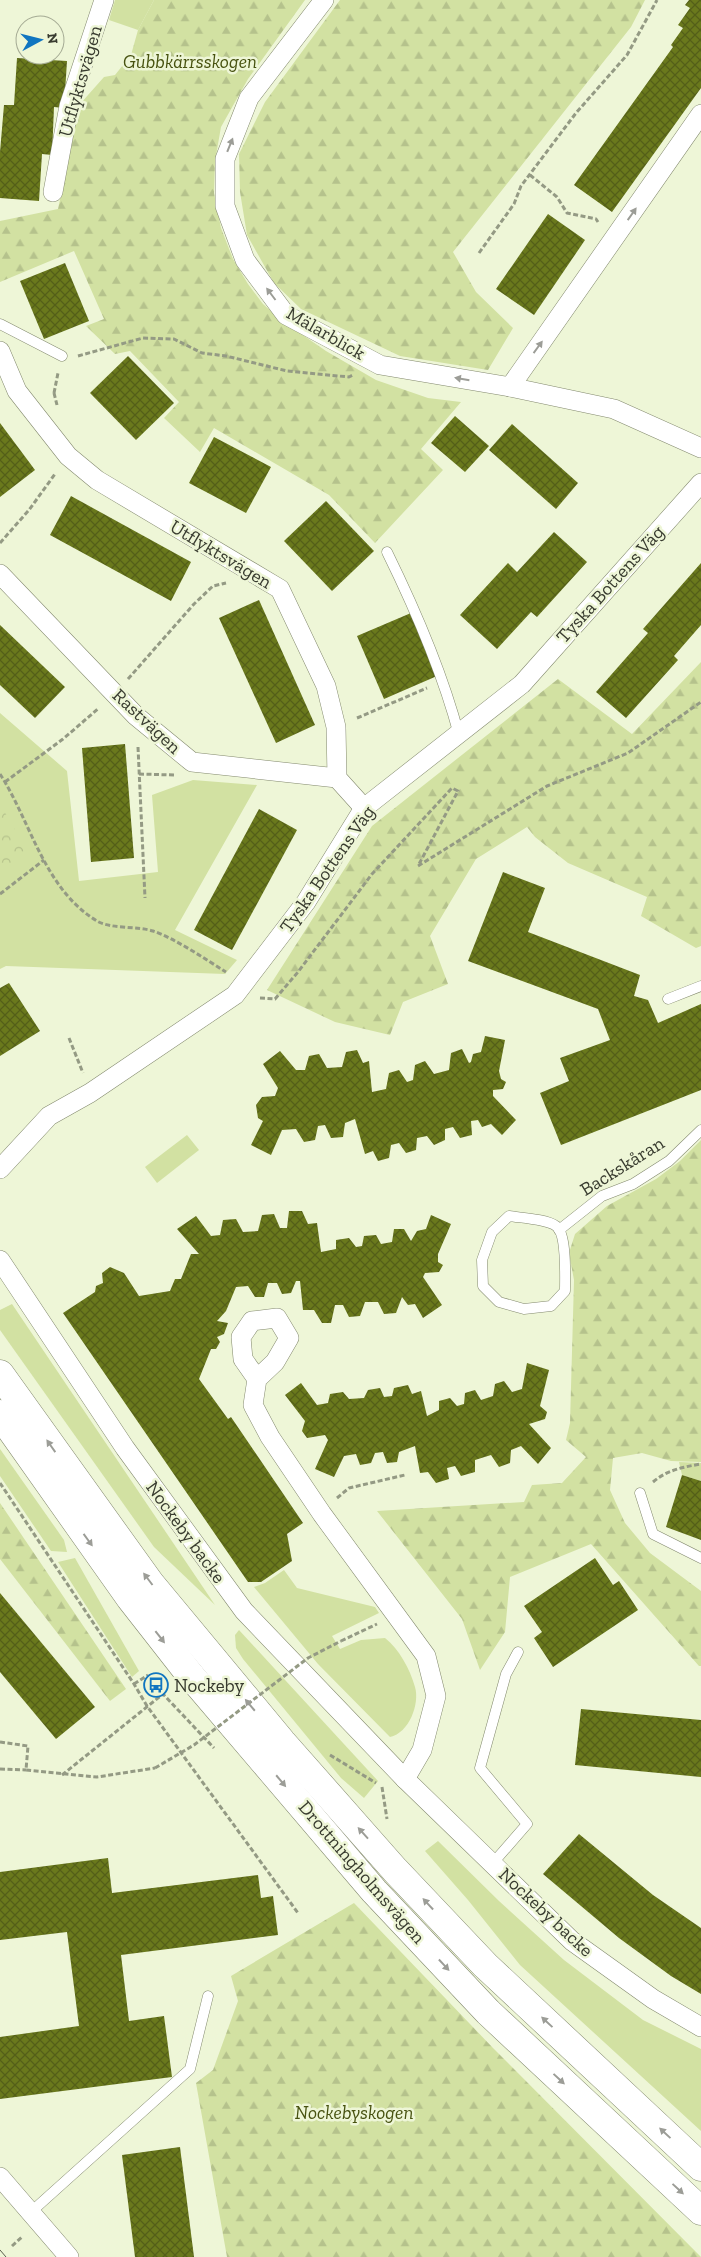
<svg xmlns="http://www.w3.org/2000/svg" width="701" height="2257" font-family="'Zilla Slab',serif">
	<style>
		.grass { fill: #d2e1a2 }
		.forest { fill: url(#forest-firs) }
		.park { fill: url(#park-crowns) }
		.building { fill: url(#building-cross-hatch) }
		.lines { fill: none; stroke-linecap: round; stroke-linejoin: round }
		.lane-casing { stroke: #83896e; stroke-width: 11 }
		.street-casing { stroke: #83896e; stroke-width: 20 }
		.secondary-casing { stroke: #83896e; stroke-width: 29 }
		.path { stroke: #949a84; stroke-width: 3; stroke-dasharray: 5 2.5; stroke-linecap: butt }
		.lane { stroke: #fff; stroke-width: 10 }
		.street { stroke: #fff; stroke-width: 19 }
		.secondary { stroke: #fff; stroke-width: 28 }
		.tram { stroke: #5a5e4e; stroke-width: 1 }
		.path-bridge { stroke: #949a84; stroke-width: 3; stroke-dasharray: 5 2.5; stroke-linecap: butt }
		.oneway { fill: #9c9d97 }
		.labels { text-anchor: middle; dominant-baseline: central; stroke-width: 5; stroke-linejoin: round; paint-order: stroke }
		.park-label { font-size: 19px; font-style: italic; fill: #475210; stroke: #eef6d7 }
		.street-label { font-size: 19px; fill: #383b2f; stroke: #eef6d7 }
		.poi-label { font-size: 19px; fill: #383b2f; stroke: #eef6d7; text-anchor: start }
	</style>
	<defs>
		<pattern id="forest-firs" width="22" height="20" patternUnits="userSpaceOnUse" patternTransform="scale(1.25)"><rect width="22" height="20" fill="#d2e1a2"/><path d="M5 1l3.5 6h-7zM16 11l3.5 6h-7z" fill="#b5c28c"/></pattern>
		<pattern id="park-crowns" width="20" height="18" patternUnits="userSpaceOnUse" patternTransform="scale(1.25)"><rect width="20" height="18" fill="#d2e1a2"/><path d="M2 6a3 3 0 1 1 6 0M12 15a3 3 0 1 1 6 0" fill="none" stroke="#b5c28c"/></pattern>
		<pattern id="building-cross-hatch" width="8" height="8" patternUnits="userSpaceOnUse" patternTransform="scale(1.25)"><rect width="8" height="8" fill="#6a791c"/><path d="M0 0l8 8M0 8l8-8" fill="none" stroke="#545f18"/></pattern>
	</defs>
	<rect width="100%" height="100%" fill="#eef6d7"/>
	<!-- grass -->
	<g class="grass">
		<polygon points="115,0 154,0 138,30 109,20"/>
		<polygon points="0,713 67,771 79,881 158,872 152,795 193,780 257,785 175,930 237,960 225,974 6,966 0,969"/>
		<polygon points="187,1135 199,1150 157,1183 145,1167"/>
		<polygon points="12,1304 215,1605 154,1547 0,1330 0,1310"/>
		<polygon points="0,1449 64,1540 67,1552 51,1551 0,1476"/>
		<polygon points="679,1462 701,1463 701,1481 682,1475"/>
		<polygon points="75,1558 139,1671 132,1677 58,1562"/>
		<path d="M284,1570L297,1588L375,1607L379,1613L332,1636L340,1649L361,1640L385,1638C399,1649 410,1669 415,1687C420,1704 409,1733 390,1737L318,1664L254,1587L265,1583Z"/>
		<polygon points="239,1630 378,1781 364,1798 341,1778 243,1659 236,1648 235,1635"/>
		<polygon points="438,1841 499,1901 564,1960 643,2020 701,2049 701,2131 520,1965 468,1900 425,1851"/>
	</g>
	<!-- forest -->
	<g class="forest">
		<polygon points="154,0 305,0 248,79 221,127 215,161 214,193 221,228 233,259 248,284 263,304 281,320 326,351 376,380 428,398 461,402 421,449 443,470 375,543 329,495 214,428 200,452 164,418 179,402 130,351 115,354 86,326 104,319 74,251 0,282 0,221 58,209 80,104 104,77 115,75 131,55 138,30"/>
		<polygon points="340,0 645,0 631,27 453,252 476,292 513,328 488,370 400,356 301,309 274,283 247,235 240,192 239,154 265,102"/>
		<polygon points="701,662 701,946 696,948 641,916 647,897 568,863 535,837 527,827 476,859 430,936 448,984 403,1002 390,1035 335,1022 267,990 372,826 558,679 632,734"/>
		<polygon points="701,1140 701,1462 671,1461 642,1453 613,1458 610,1490 625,1523 650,1553 701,1591 701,1666 699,1666 591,1544 510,1577 505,1632 480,1670 462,1619 377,1511 524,1502 532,1485 562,1483 586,1457 566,1440 570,1423 574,1280 569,1253 575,1234 607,1206 656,1179 680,1161"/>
		<polygon points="0,1503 126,1689 110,1701 0,1559"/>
		<polygon points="354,1903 493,2048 701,2257 227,2257 196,2083 213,2070 238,2001 231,1976"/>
	</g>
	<!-- park -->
	<polygon class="park" points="0,804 28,852 0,871"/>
	<!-- building -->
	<g class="building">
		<polygon points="689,0 701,0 701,88 612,212 574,185 673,47 671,45 683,28 678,25 690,8 685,5"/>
		<polygon points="17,58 67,61 64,108 54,107 52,155 42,154 39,201 0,198 0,152 4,105 14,105"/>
		<polygon points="548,214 585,240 534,315 496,289"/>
		<polygon points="65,263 89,321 44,339 20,281"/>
		<polygon points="128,356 174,403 136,440 90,393"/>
		<polygon points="455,416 489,446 465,472 431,443"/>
		<polygon points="0,423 35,470 0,497"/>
		<polygon points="512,424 578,483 556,509 489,450"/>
		<polygon points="214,437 271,467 246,513 189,483"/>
		<polygon points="71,496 191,562 171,601 50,535"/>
		<polygon points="326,501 374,551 332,591 284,541"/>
		<polygon points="554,532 587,562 537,617 531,612 497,649 460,615 508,563 517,572"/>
		<polygon points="701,563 701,625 674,656 678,660 626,718 596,692 648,633 643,629"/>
		<polygon points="259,600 315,725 276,743 219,618"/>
		<polygon points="411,613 437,676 384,699 357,636"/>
		<polygon points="0,625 65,687 35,718 0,685"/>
		<polygon points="125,744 134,858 91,862 82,748"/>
		<polygon points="259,809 297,830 232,950 194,930"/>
		<polygon points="503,872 545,888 528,932 640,975 634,996 648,1000 658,1023 701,1004 701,1090 561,1145 540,1093 569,1081 560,1058 610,1040 598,1009 468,961"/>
		<polygon points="9,983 40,1031 0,1056 0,988"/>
		<polygon points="485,1036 505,1040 499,1071 501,1079 506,1082 503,1089 493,1090 493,1096 516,1120 502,1135 491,1124 482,1127 478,1120 471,1121 472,1135 460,1138 453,1127 445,1129 445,1140 434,1145 427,1136 417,1138 416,1150 406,1153 399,1143 391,1145 389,1158 378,1161 373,1151 365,1154 355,1119 345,1123 343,1137 331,1138 325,1125 318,1126 315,1140 304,1142 296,1129 282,1130 271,1155 251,1145 263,1121 258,1118 256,1105 262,1097 275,1096 278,1088 263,1064 280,1051 296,1070 305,1070 309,1056 319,1054 327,1068 342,1067 346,1052 357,1050 363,1063 369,1061 372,1092 386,1089 389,1073 399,1070 407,1082 413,1080 415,1065 425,1061 434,1074 449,1070 451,1053 462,1049 469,1063 471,1062 473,1054 481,1052"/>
		<polygon points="289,1211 302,1211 308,1224 317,1223 321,1252 336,1249 336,1240 349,1238 356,1247 362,1246 364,1236 376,1235 381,1244 392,1242 394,1229 404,1229 411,1241 417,1231 426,1229 431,1215 451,1224 438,1254 438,1262 443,1265 439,1272 425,1273 423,1277 442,1305 423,1318 415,1304 408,1305 402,1297 396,1313 384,1314 378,1302 365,1302 360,1316 349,1317 343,1305 335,1305 331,1323 322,1323 314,1310 303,1310 300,1281 296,1281 291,1293 282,1294 277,1283 268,1283 264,1297 255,1297 248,1286 236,1287 226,1311 217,1321 228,1323 224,1334 217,1337 220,1342 216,1349 211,1349 199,1379 228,1419 231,1417 303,1523 287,1534 292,1561 261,1582 248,1582 63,1313 95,1292 96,1286 103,1283 102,1273 110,1267 124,1273 139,1296 170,1291 175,1279 181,1279 191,1254 199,1254 177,1229 196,1216 211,1236 220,1235 223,1220 236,1219 243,1232 258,1231 262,1215 274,1214 280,1228 287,1228"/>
		<polygon points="527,1363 549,1370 540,1406 547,1412 545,1419 529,1424 551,1448 538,1464 521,1446 511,1450 510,1463 499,1467 491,1455 475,1460 475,1472 461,1476 455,1466 447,1468 449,1479 436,1483 428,1472 420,1473 415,1446 399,1452 397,1462 387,1463 383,1452 375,1453 371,1463 360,1465 356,1454 344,1456 334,1477 315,1469 328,1440 325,1435 307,1438 302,1431 305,1421 285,1395 301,1383 317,1405 328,1403 330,1394 343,1392 349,1399 364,1398 368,1390 380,1388 384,1397 392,1396 394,1388 408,1385 412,1394 421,1391 427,1416 439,1410 439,1401 450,1398 457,1406 464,1404 465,1393 475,1390 481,1400 493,1396 495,1384 504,1381 512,1392 522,1389"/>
		<polygon points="682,1475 701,1481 701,1540 666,1527"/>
		<polygon points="595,1558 613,1585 619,1581 638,1610 553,1667 534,1638 542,1632 524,1606"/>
		<polygon points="0,1593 95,1707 56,1739 0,1672"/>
		<polygon points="581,1709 701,1720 701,1777 575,1765"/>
		<polygon points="579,1834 653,1895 701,1928 701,1994 671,1976 619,1938 543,1874"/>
		<polygon points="108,1858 112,1893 258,1875 261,1898 273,1896 278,1935 121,1955 129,2021 164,2016 172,2077 0,2099 0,2037 79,2026 67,1932 0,1940 0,1872"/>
		<polygon points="180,2147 194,2257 135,2257 122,2155"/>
	</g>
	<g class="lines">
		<!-- lane casing -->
		<g class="lane-casing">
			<g id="lane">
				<polyline points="0,324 62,356"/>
				<path d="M387,552C416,611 442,671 459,735"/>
				<polyline points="668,999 701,986"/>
				<path d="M509,1216C521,1218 546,1219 556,1226C567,1233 565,1278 565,1291L551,1306L524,1309L499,1302L483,1286L482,1260L492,1232Z"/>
				<polyline points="559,1230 602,1196 633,1184 669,1161 701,1130"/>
				<polyline points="640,1493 653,1534 701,1558"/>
				<polyline points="493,1863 527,1824 480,1768 506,1674 518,1652"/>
				<polyline points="31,2212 190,2069 208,1996"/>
			</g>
		</g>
		<!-- street casing -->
		<g class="street-casing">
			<g id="street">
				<polyline points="324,0 249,98 225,159 225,206 245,260 286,315 380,365 510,387 614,409 701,448"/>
				<polyline points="53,192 69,106 104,0"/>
				<polyline points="0,351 17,391 68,456 97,480 280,589 326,686 336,727 337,778 364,808"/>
				<polyline points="510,387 701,114"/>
				<polyline points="0,574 136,716 192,762 337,778"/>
				<polyline points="0,1169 49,1116 90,1093 235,995 306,902 364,808 522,684 701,483"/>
				<polyline points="0,1260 125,1448 244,1611 405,1779 572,1941 653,1999 701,2027"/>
				<polyline points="257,1379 243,1359 241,1337 252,1321 277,1318 289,1338 275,1362 257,1379 253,1405 270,1437 322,1514 426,1656 436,1696 422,1750 405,1779"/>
				<polyline points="0,2177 69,2257"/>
			</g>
		</g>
		<!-- secondary casing -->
		<g class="secondary-casing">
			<g id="secondary">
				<polyline points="0,1374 150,1583 282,1742 395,1870 485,1965 701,2167"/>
				<polyline points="0,1414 130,1598 191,1676 374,1891 488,2012 701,2211"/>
			</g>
		</g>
		<!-- path -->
		<g class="path">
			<polyline points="530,175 557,197 567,213 596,219 598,222"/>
			<polyline points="479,253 514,204 521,186 576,113 627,55 657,0"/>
			<polyline points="78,356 143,338 174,339 202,353 226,356 287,371 349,377 353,375"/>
			<polyline points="54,393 57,405"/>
			<polyline points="54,393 58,373"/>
			<polyline points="0,543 29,510 55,474"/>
			<polyline points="128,679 194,604 213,586 226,583"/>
			<polyline points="357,718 427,688"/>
			<polyline points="138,747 145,898"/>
			<path d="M0,774C31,822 44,889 97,921C110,929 137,926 153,931C176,939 205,959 226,972"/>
			<polyline points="139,774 174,775"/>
			<polyline points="5,782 63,739 99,708"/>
			<polyline points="0,894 44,860"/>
			<polyline points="260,998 275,999 298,972 372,874 452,788 458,791 418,866 547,786 628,753 701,702"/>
			<polyline points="69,1038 83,1073"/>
			<path d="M653,1482C667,1470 683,1467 701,1464"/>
			<polyline points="0,1483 134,1684 147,1706 298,1913"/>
			<polyline points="337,1498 349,1488 405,1475"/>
			<polyline points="341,1641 377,1624"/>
			<polyline points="134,1684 148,1675"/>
			<polyline points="0,1742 28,1746 26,1770 97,1777 155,1768"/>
			<polyline points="330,1755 376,1783"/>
			<polyline points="0,1769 26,1770"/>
			<polyline points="62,1775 163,1694 214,1748"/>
			<polyline points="382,1787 387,1819"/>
			<polyline points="12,2246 22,2237"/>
		</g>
		<!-- lane -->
		<use href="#lane" class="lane"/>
		<!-- street -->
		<use href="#street" class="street"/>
		<!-- secondary -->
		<use href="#secondary" class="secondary"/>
		<!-- tram -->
		<polyline class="tram" points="0,2250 6,2257"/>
		<!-- path-bridge -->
		<polyline class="path-bridge" points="155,1768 194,1745 308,1658 341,1641"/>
	</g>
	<!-- one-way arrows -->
	<defs><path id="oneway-solid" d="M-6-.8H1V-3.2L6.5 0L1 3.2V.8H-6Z" transform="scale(1.25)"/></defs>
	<g class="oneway">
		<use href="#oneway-solid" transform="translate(230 145) rotate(-68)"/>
		<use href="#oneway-solid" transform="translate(632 214) rotate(-55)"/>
		<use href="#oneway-solid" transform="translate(271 294) rotate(-127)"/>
		<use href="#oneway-solid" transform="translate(538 347) rotate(-54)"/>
		<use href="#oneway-solid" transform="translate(462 379) rotate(-170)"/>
		<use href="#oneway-solid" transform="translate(51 1446) rotate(-125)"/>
		<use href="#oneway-solid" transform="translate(88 1540) rotate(54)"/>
		<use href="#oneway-solid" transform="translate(148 1579) rotate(-127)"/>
		<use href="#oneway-solid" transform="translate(160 1637) rotate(52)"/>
		<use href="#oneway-solid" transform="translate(250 1705) rotate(-130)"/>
		<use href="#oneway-solid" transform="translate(281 1781) rotate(50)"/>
		<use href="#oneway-solid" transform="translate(363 1833) rotate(-132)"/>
		<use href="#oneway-solid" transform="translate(428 1904) rotate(-133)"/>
		<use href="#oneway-solid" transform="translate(444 1965) rotate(47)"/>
		<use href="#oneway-solid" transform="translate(547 2022) rotate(-137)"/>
		<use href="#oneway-solid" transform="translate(559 2079) rotate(43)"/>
		<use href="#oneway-solid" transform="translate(665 2133) rotate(-137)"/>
		<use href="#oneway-solid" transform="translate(678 2189) rotate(43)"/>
	</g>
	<!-- icons -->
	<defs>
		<g id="bus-ring" transform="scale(1.25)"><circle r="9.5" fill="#eef6d7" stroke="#1075c0" stroke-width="1.5"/><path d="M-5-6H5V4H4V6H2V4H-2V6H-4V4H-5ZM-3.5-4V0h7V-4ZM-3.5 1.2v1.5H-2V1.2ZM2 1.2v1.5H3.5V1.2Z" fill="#1075c0"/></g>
	</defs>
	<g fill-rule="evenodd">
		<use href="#bus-ring" x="156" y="1685"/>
	</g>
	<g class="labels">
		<!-- park labels -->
		<g class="park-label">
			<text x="190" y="61">Gubbkärrsskogen</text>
			<text x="354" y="2112">Nockebyskogen</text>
		</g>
		<!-- street labels -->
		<g class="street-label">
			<text transform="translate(80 81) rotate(-74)">Utflyktsvägen</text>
			<text transform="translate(326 333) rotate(30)">Mälarblick</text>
			<text transform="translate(221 554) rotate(31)">Utflyktsvägen</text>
			<text transform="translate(610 584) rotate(-48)">Tyska Bottens Väg</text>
			<text transform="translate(147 721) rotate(43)">Rastvägen</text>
			<text transform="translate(327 869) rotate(-55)">Tyska Bottens Väg</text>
			<text transform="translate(622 1166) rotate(-32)">Backskåran</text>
			<text transform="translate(186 1532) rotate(54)">Nockeby backe</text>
			<text transform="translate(362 1872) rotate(49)">Drottningholmsvägen</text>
			<text transform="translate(546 1912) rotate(43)">Nockeby backe</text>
		</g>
		<!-- poi labels -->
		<g class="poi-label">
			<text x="174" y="1685">Nockeby</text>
		</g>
	</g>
	<!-- north arrow -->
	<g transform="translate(40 40) rotate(83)"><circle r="24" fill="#eef6d7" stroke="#a5ab94"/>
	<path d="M0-4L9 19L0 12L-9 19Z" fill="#1075c0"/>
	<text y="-8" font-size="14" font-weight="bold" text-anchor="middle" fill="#383b2f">N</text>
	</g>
</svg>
